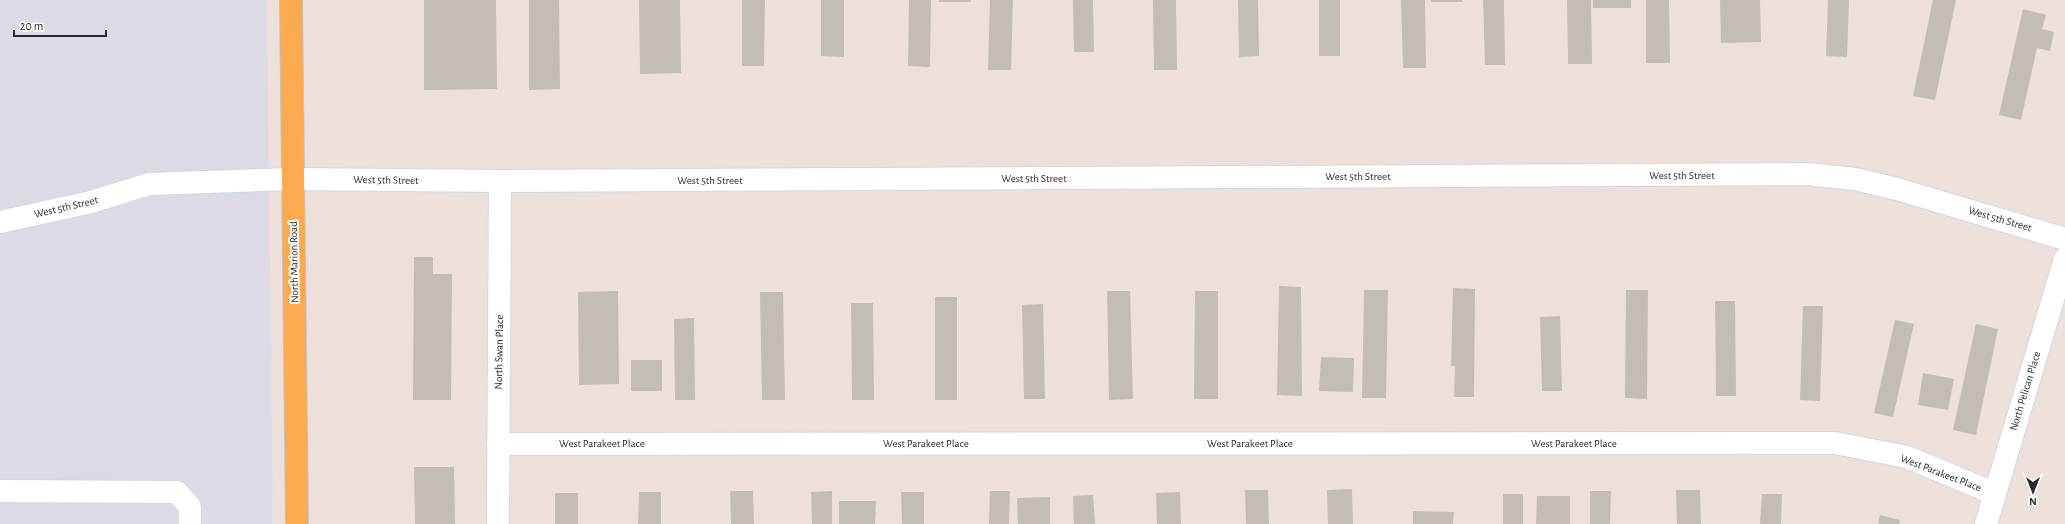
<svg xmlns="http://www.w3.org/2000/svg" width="2065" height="524" font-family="'Alegreya Sans',sans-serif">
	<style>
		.industrial { fill: #dcdbe5 }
		.building { fill: #c4bcb6 }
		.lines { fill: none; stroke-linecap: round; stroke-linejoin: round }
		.minor-casing { stroke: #cfd8e4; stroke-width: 24 }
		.major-casing { stroke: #c3c3c3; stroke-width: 24 }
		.minor { stroke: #fff; stroke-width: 22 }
		.major { stroke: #fcaa50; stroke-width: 22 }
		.labels { text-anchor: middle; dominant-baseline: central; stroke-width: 4; stroke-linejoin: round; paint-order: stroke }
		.street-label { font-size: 11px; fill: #2a2a2a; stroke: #fff }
	</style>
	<rect width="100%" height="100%" fill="#ede0da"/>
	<!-- industrial -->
	<polygon class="industrial" points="0,0 267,0 273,524 0,524"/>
	<!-- building -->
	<g class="building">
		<polygon points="424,0 496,0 497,89 424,90"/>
		<polygon points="529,0 559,0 560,89 529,90"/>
		<polygon points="639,0 680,0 681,73 640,74"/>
		<polygon points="742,0 765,0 764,66 742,66"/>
		<polygon points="821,0 844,0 844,57 821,56"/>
		<polygon points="909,0 931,0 930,67 908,66"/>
		<rect x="939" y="0" width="32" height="2"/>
		<polygon points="990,0 1013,0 1011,70 988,70"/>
		<polygon points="1073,0 1093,0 1094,52 1074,52"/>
		<polygon points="1153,0 1176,0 1177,70 1154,70"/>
		<polygon points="1238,0 1258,0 1259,56 1239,57"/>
		<rect x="1319" y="0" width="21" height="56"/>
		<polygon points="1401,0 1425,0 1426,68 1403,68"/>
		<rect x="1431" y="0" width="31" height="2"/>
		<polygon points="1483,0 1504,0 1505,65 1485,65"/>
		<polygon points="1567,0 1591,0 1592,64 1568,64"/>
		<rect x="1593" y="0" width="38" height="8"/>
		<polygon points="1646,0 1669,0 1670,63 1646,63"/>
		<polygon points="1720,0 1760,0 1761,42 1721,43"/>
		<polygon points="1828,0 1849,0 1847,57 1826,56"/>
		<polygon points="1933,0 1956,0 1935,100 1913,96"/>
		<polygon points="2023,9 2046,15 2042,29 2054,32 2050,51 2037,48 2021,120 1999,115"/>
		<polygon points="414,257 433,257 433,274 452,274 451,400 413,400"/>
		<polygon points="1279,286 1301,287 1302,396 1277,395"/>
		<polygon points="1453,288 1475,289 1474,397 1454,397 1455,366 1451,366"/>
		<polygon points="1364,290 1388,290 1386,398 1362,398"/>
		<polygon points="1626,290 1648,290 1647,399 1625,398"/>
		<polygon points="618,291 619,384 579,385 578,292"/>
		<polygon points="1107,291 1130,291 1133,399 1109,400"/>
		<polygon points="1195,291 1218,291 1218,399 1194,399"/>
		<polygon points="760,292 783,292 785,400 762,400"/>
		<rect x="935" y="297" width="22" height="103"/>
		<polygon points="1715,301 1735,301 1736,396 1716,396"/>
		<polygon points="851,303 873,303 874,400 852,400"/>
		<polygon points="1043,304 1045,399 1024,399 1022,305"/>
		<polygon points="1803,306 1823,306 1820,401 1800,400"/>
		<polygon points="1560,316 1562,391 1542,391 1540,317"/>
		<polygon points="694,318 695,400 675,400 674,319"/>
		<polygon points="1895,320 1914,324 1893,417 1874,413"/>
		<polygon points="1976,324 1998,329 1976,435 1953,430"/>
		<polygon points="1321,357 1354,358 1353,392 1319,391"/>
		<rect x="631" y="360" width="31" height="31"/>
		<polygon points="1923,373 1954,379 1948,410 1918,405"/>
		<polygon points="414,467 454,467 455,524 415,524"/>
		<polygon points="1352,489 1353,524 1328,524 1327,490"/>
		<polygon points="1245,490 1268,490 1269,524 1246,524"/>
		<polygon points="1676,490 1700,490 1701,524 1677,524"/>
		<polygon points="730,491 753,491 754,524 731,524"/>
		<polygon points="832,491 832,524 812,524 811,492"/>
		<polygon points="990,491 1010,491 1009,524 989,524"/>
		<polygon points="1590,491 1611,491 1610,524 1590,524"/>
		<polygon points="639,492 661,492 661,524 638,524"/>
		<polygon points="901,492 924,492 924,524 902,524"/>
		<polygon points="1180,492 1181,524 1157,524 1156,493"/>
		<rect x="555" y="493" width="23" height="31"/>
		<rect x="1503" y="494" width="20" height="30"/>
		<polygon points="1762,494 1782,494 1781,524 1760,524"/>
		<polygon points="1093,495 1095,524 1074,524 1073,496"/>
		<polygon points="1537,496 1570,496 1570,524 1536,524"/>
		<polygon points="1050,497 1050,524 1018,524 1017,498"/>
		<polygon points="839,501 876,501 875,524 839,524"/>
		<polygon points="1413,511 1454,512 1453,524 1413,524"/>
		<polygon points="1880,515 1900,520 1899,524 1878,524"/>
	</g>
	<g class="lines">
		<!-- minor casing -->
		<g class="minor-casing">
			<g id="minor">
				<polyline points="0,222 91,202 149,184 293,179 500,181 1807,174 1855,179 1897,189 2065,239"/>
				<polyline points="498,444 1835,443 1907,457 1993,493"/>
				<polyline points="0,491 177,492 190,507 190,524"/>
				<polyline points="498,524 500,181"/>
				<polyline points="1986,524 2065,259"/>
			</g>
		</g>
		<!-- major casing -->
		<g class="major-casing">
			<polyline id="major" points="291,0 297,524"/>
		</g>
		<!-- minor -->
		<use href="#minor" class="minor"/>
		<!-- major -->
		<use href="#major" class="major"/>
	</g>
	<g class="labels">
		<!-- street labels -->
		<g class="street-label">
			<text x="1682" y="175">West 5th Street</text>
			<text x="1358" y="176">West 5th Street</text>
			<text x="1034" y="178">West 5th Street</text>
			<text transform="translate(386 180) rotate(1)">West 5th Street</text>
			<text x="710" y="180">West 5th Street</text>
			<text transform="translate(66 207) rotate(-13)">West 5th Street</text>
			<text transform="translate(2000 219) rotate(16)">West 5th Street</text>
			<text transform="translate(294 262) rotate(-91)">North Marion Road</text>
			<text transform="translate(499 352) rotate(-89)">North Swan Place</text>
			<text transform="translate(2025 391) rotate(-73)">North Pelican Place</text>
			<text x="602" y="443">West Parakeet Place</text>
			<text x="926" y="443">West Parakeet Place</text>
			<text x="1250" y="443">West Parakeet Place</text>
			<text x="1574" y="443">West Parakeet Place</text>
			<text transform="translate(1941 473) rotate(21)">West Parakeet Place</text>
		</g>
	</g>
	<!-- north arrow -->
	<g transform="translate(2033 492) rotate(180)" stroke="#ffffff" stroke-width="3" paint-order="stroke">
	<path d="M0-3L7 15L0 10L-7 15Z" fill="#2a2a2a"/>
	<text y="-6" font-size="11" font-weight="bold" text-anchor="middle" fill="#2a2a2a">N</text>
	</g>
	<!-- scale -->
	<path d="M14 30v6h92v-6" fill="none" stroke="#2a2a2a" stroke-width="2"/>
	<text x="20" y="30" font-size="12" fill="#2a2a2a" stroke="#ffffff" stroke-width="3" paint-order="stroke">20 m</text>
</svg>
